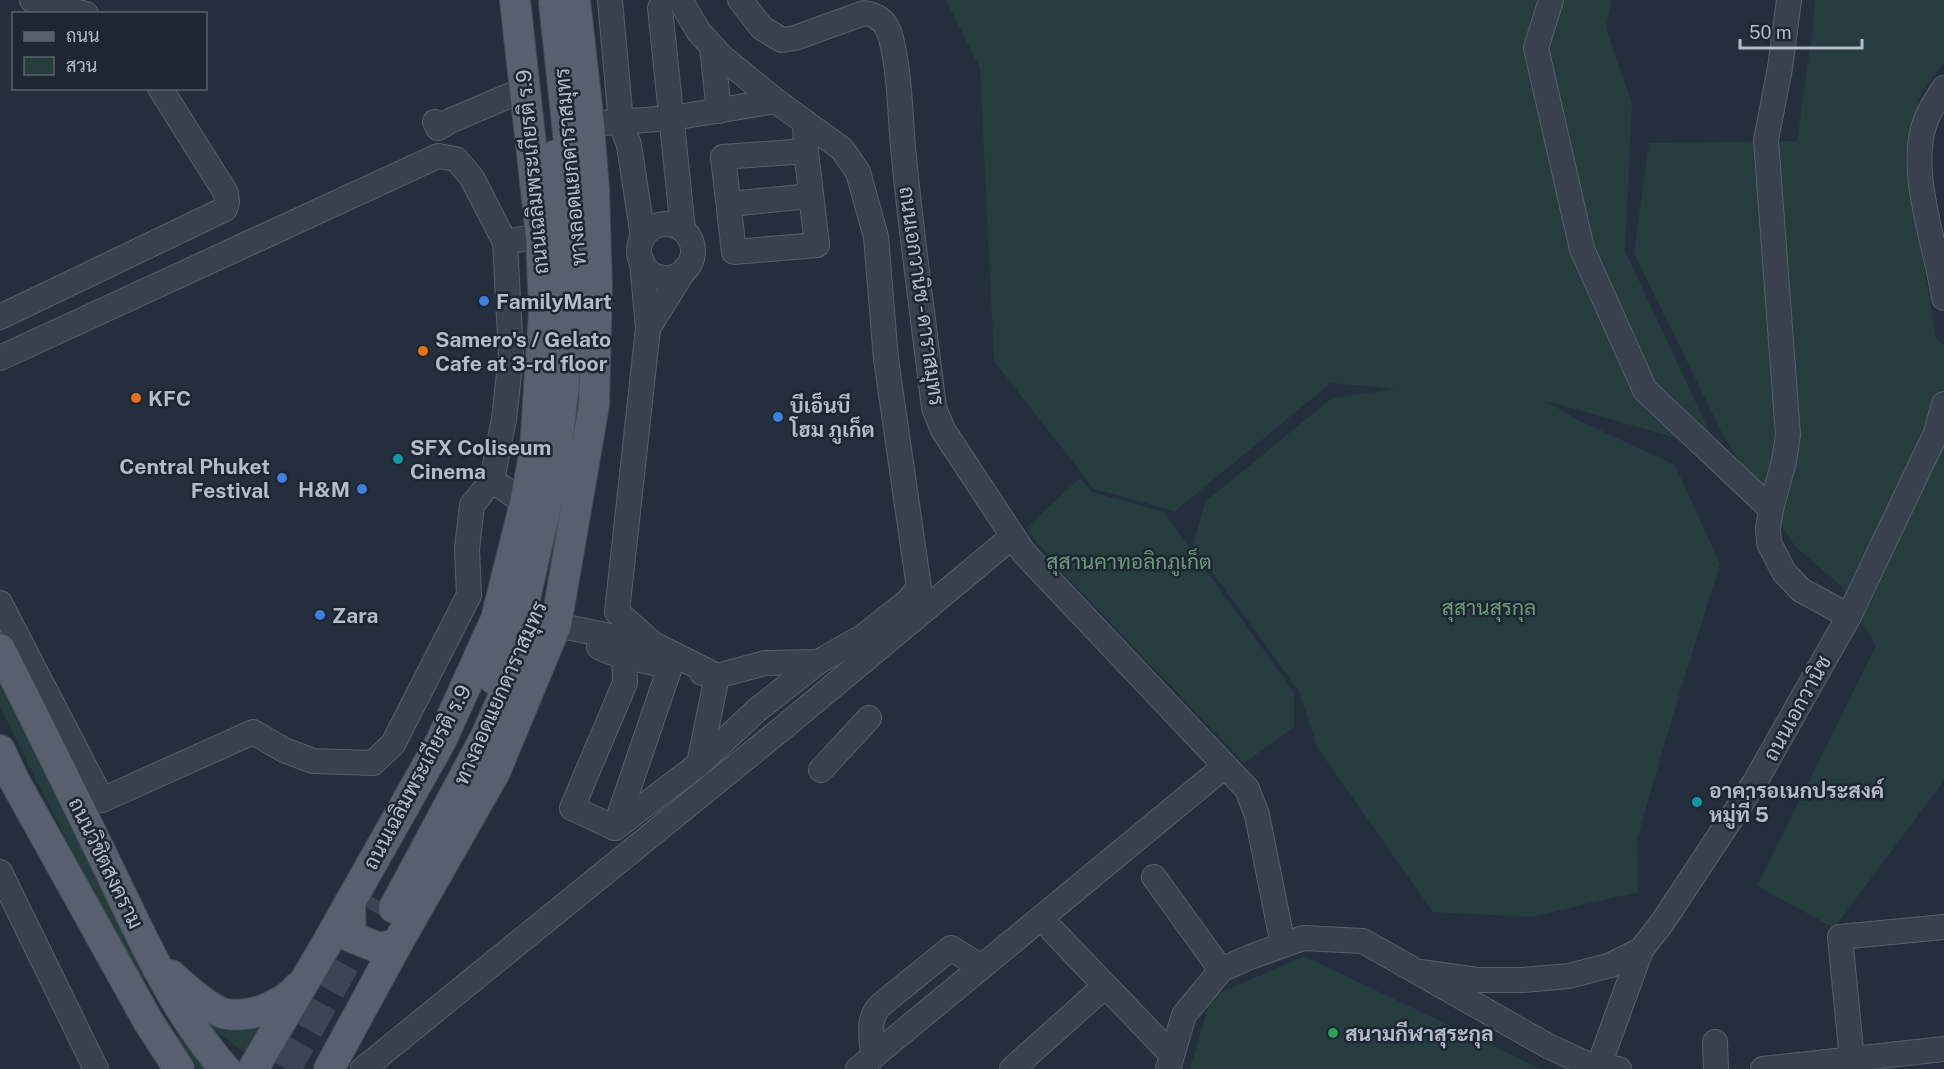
<svg xmlns="http://www.w3.org/2000/svg" width="1944" height="1069" font-family="'Public Sans',Sarabun,sans-serif">
	<style>
		.green { fill: #263c3f }
		.lines { fill: none; stroke-linecap: round; stroke-linejoin: round }
		.major-tunnel { stroke: #3a4453; stroke-width: 30; stroke-dasharray: 30 15; stroke-linecap: butt }
		.minor-casing { stroke: #565f6c; stroke-width: 26 }
		.major-casing { stroke: #414a57; stroke-width: 32 }
		.minor { stroke: #38414e; stroke-width: 24 }
		.major { stroke: #56606e; stroke-width: 30 }
		.shop-dot { fill: #3f7fe0; stroke: #1d2633; stroke-width: 2 }
		.food-dot { fill: #e8710a; stroke: #1d2633; stroke-width: 2 }
		.culture-dot { fill: #0f9aa8; stroke: #1d2633; stroke-width: 2 }
		.leisure-dot { fill: #2e9e5b; stroke: #1d2633; stroke-width: 2 }
		.labels { text-anchor: middle; dominant-baseline: central; stroke-width: 5; stroke-linejoin: round; paint-order: stroke }
		.street-label { font-size: 21px; fill: #b4bcc9; stroke: #1d2633 }
		.poi-label { font-size: 21px; font-weight: bold; fill: #b4bcc9; stroke: #1d2633; text-anchor: start }
		.park-label { font-size: 21px; fill: #6b9a76; stroke: #1d2633 }
	</style>
	<rect width="100%" height="100%" fill="#242f3e"/>
	<!-- green -->
	<g class="green">
		<polygon points="946,0 1612,0 1606,28 1632,104 1625,251 1718,450 1554,403 1547,402 1578,420 1675,465 1720,564 1675,708 1637,839 1638,892 1532,917 1433,912 1317,747 1299,691 1193,546 1205,502 1332,398 1396,389 1331,383 1175,511 1094,489 994,361 980,68"/>
		<polygon points="1815,0 1944,0 1944,62 1921,93 1905,155 1936,338 1944,345 1944,781 1834,928 1757,886 1876,646 1841,586 1795,546 1723,435 1634,253 1649,143 1797,141 1813,27"/>
		<polygon points="1080,478 1092,492 1164,512 1294,692 1294,727 1244,763 1054,563 1026,528"/>
		<polygon points="0,678 68,811 145,979 138,983 0,707"/>
		<polygon points="1304,956 1541,1069 1190,1069 1211,997"/>
		<polygon points="202,1020 266,1021 247,1055"/>
		<polygon points="180,1035 207,1069 198,1069 174,1039"/>
	</g>
	<g class="lines">
		<!-- major-tunnel -->
		<polyline class="major-tunnel" points="286,1069 380,901"/>
		<!-- minor casing -->
		<g class="minor-casing">
			<g id="minor">
				<polyline points="32,0 86,14"/>
				<polyline points="610,0 621,123 629,145 643,237"/>
				<polyline points="664,0 660,8 683,230"/>
				<polyline points="680,0 699,32 722,57 776,101"/>
				<path d="M740,0L762,28L782,40L795,38L864,13C876,15 883,19 888,30C892,37 892,45 894,52C901,87 900,122 904,157C912,241 924,324 934,408L943,430L1024,553L1247,789L1257,815L1283,945"/>
				<polyline points="1551,0 1536,48 1582,249 1645,390 1771,509"/>
				<polyline points="1789,0 1780,68 1766,140 1788,435 1784,461 1771,509 1768,528 1769,543 1784,572 1801,590 1849,616"/>
				<polyline points="712,47 719,111"/>
				<path d="M1944,88C1937,99 1930,109 1926,120C1906,169 1937,247 1944,298"/>
				<polyline points="435,122 438,128 452,120 525,89"/>
				<polyline points="805,122 806,151 817,245 734,252 723,157 806,151"/>
				<polyline points="729,204 811,196"/>
				<circle cx="666" cy="251" r="27"/>
				<polyline points="505,242 511,356 504,419 492,480 525,503"/>
				<polyline points="642,261 648,328 617,612 652,643"/>
				<polyline points="0,317 225,209 227,202 226,193 160,88"/>
				<polyline points="648,328 685,269"/>
				<polyline points="0,358 438,156 456,159 472,178 505,242 541,236"/>
				<polyline points="0,603 102,800 253,732 284,750 313,761 373,763 393,744 469,595 467,549 472,505 492,480"/>
				<polyline points="556,625 655,645 717,676 765,663 818,662 864,636 908,601 919,588 886,359 876,237 858,172 842,149 776,101 672,118 589,124"/>
				<path d="M599,647C608,654 656,663 670,667L615,828L572,808L625,683L624,655"/>
				<polyline points="699,764 717,676 702,673"/>
				<polyline points="821,770 869,718"/>
				<polyline points="615,828 699,764 757,710 818,662"/>
				<polyline points="0,872 96,1069"/>
				<polyline points="1154,877 1221,970"/>
				<polyline points="1053,931 1172,1055"/>
				<polyline points="1420,972 1478,980 1523,980 1569,976 1611,965 1641,950 1662,923 1755,782 1849,616 1936,433 1944,404"/>
				<polyline points="1715,1042 1716,1069"/>
				<path d="M873,1057C872,1038 866,1017 882,1004L951,948L981,967"/>
				<polyline points="1602,1057 1641,950"/>
				<polyline points="1852,1060 1840,937 1944,927"/>
				<polyline points="363,1069 784,727 1012,537"/>
				<polyline points="858,1069 1225,766"/>
				<polyline points="1012,1069 1105,986"/>
				<polyline points="1168,1069 1184,1015 1221,970 1250,957 1303,938 1363,941 1548,1046 1587,1064 1619,1069"/>
				<polyline points="1763,1069 1944,1049"/>
			</g>
		</g>
		<!-- major casing -->
		<g class="major-casing">
			<g id="major">
				<polyline points="554,3 573,179"/>
				<path d="M0,649C37,721 72,793 107,865C141,935 173,1010 225,1069"/>
				<polyline points="494,679 523,607 554,471 563,394 569,291 562,200 556,155"/>
				<polyline points="0,750 14,780 148,1021 179,1069"/>
				<polyline points="350,902 351,937 379,948 397,944"/>
				<polyline points="394,908 486,736 520,659"/>
				<path d="M171,975C186,988 202,1004 220,1012C233,1018 258,1013 270,1007C281,1001 290,998 297,988"/>
				<polyline points="253,1069 327,943 441,741 496,619 525,503 535,450 544,310 541,236 515,0"/>
				<polyline points="329,1069 397,944 495,772 556,625 594,405 597,288 594,190 589,124 575,0"/>
			</g>
		</g>
		<!-- minor -->
		<use href="#minor" class="minor"/>
		<!-- major -->
		<use href="#major" class="major"/>
	</g>
	<!-- markers -->
	<g class="shop-dot">
		<circle cx="484" cy="301" r="6"/>
		<circle cx="778" cy="417" r="6"/>
		<circle cx="282" cy="478" r="6"/>
		<circle cx="362" cy="489" r="6"/>
		<circle cx="320" cy="615" r="6"/>
	</g>
	<g class="food-dot">
		<circle cx="423" cy="351" r="6"/>
		<circle cx="136" cy="398" r="6"/>
	</g>
	<g class="culture-dot">
		<circle cx="398" cy="459" r="6"/>
		<circle cx="1697" cy="802" r="6"/>
	</g>
	<circle class="leisure-dot" cx="1333" cy="1033" r="6"/>
	<g class="labels">
		<!-- street labels -->
		<g class="street-label">
			<text transform="translate(570 167) rotate(-95)">ทางลอดแยกดาราสมุทร</text>
			<text transform="translate(532 172) rotate(-95)">ถนนเฉลิมพระเกียรติ ร.9</text>
			<text transform="translate(922 296) rotate(82)">ถนนเอกวานิช - ดาราสมุทร</text>
			<text transform="translate(500 693) rotate(-66)">ทางลอดแยกดาราสมุทร</text>
			<text transform="translate(1797 708) rotate(-61)">ถนนเอกวานิช</text>
			<text transform="translate(417 777) rotate(-62)">ถนนเฉลิมพระเกียรติ ร.9</text>
			<text transform="translate(106 863) rotate(64)">ถนนวิชิตสงคราม</text>
		</g>
		<!-- poi labels -->
		<g class="poi-label">
			<text x="496" y="301">FamilyMart</text>
			<text x="435" y="339">Samero's / Gelato<tspan x="435" dy="24">Cafe at 3-rd floor</tspan></text>
			<text x="148" y="398">KFC</text>
			<text x="790" y="405">บีเอ็นบี<tspan x="790" dy="24">โฮม ภูเก็ต</tspan></text>
			<text x="410" y="447">SFX Coliseum<tspan x="410" dy="24">Cinema</tspan></text>
			<text x="270" y="466" text-anchor="end">Central Phuket<tspan x="270" dy="24">Festival</tspan></text>
			<text x="350" y="489" text-anchor="end">H&amp;M</text>
			<text x="332" y="615">Zara</text>
			<text x="1709" y="790">อาคารอเนกประสงค์<tspan x="1709" dy="24">หมู่ที่ 5</tspan></text>
			<text x="1345" y="1033">สนามกีฬาสุระกุล</text>
		</g>
		<!-- park labels -->
		<g class="park-label">
			<text x="1129" y="561">สุสานคาทอลิกภูเก็ต</text>
			<text x="1489" y="607">สุสานสุรกุล</text>
		</g>
	</g>
	<!-- legend -->
	<rect x="12" y="12" width="195" height="78" fill="#1d2633" stroke="#59626f" stroke-width="1.5"/>
	<rect x="24" y="32" width="30" height="9" fill="#56606e" stroke="#59626f" stroke-width="1.5"/>
	<text x="66" y="42" font-size="18" fill="#b4bcc9">ถนน</text>
	<rect x="24" y="57" width="30" height="18" fill="#263c3f" stroke="#59626f" stroke-width="1.5"/>
	<text x="66" y="72" font-size="18" fill="#b4bcc9">สวน</text>
	<!-- scale -->
	<path d="M1740 39v9h122v-9" fill="none" stroke="#b4bcc9" stroke-width="3"/>
	<text x="1749" y="39" font-size="18" fill="#b4bcc9" stroke="#1d2633" stroke-width="4.5" paint-order="stroke">50 m</text>
</svg>
